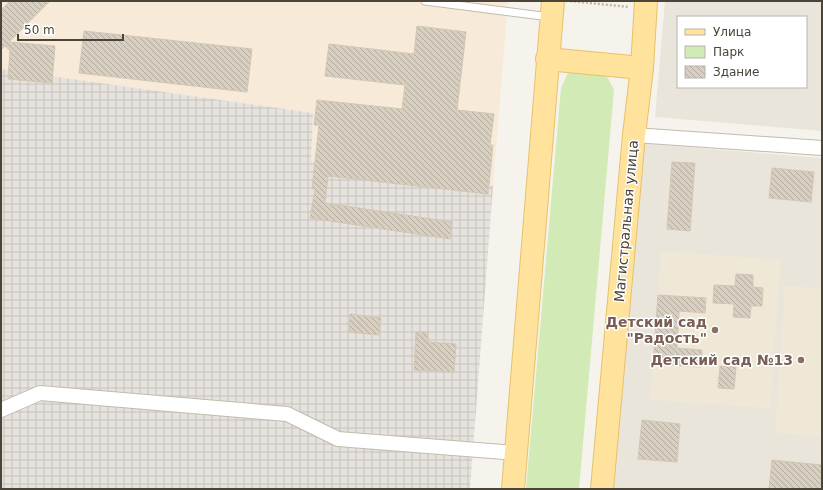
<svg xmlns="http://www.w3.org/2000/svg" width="823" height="490" font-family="'DejaVu Sans',sans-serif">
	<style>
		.residential { fill: #eae5da; fill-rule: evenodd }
		.commercial { fill: #f7ead8 }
		.industrial { fill: url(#industrial-grid) }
		.education { fill: #efe8d6 }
		.green { fill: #d2eab5 }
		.building { fill: url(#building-back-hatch); stroke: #d3c7b4 }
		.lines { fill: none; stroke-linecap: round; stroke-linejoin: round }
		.service-casing { stroke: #c2bbae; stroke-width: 9 }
		.minor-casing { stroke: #c2bbae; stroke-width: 16 }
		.primary-casing { stroke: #e6c16a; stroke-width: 24 }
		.path { stroke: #c4b79f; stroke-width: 2.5; stroke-dasharray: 2 2; stroke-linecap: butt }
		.service { stroke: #fff; stroke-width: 7 }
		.minor { stroke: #fff; stroke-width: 14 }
		.primary { stroke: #ffe39c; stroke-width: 22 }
		.education-dot { fill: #8d6e63; stroke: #fff; stroke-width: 1.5 }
		.labels { text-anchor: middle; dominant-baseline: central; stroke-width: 3; stroke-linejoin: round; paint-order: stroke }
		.street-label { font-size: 14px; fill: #4b4439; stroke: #fff }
		.education-label { font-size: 14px; font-weight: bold; fill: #785e54; stroke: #fff; text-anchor: end }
	</style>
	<defs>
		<pattern id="industrial-grid" width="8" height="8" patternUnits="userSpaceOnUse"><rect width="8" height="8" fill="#e6e2dd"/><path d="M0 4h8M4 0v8" fill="none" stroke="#c7c3be"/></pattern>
		<pattern id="building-back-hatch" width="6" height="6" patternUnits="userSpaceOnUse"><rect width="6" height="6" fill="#d8cfc1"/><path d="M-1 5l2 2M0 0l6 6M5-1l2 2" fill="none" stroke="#b1aa9e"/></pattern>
	</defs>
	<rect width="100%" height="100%" fill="#f6f3ec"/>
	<!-- residential -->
	<g class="residential">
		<path d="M665,1H822V131L655,117ZM678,17H806V87H678Z"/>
		<polygon points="637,143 822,158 822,489 607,489"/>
	</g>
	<!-- commercial -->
	<polygon class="commercial" points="1,1 508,1 493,186 311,161 313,113 1,69"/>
	<!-- industrial -->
	<polygon class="industrial" points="1,69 313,113 311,161 493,186 470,489 1,489"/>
	<!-- education -->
	<g class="education">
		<polygon points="661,251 781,260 770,408 650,400"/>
		<polygon points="785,286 822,288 822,436 775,433"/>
	</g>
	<!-- green -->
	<polygon class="green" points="578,69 595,70 608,78 614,90 579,489 526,489 561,88 568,73"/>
	<!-- building -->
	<g class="building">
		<polygon points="10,1 50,1 9,42 55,46 52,83 8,79 10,51 5,46 1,50 1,10"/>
		<polygon points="417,26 466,32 457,110 494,114 490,145 493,145 488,194 328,176 325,203 452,222 450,239 310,218 315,189 312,189 319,125 314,125 317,100 402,109 405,85 325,76 329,44 414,54"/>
		<polygon points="84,31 252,49 247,92 79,73"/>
		<polygon points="672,162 695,163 690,231 667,229"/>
		<polygon points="772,168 814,172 811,202 769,198"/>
		<polygon points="736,274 753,275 753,287 763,288 762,306 751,306 750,318 733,317 734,304 713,303 714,285 735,286"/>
		<polygon points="658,295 706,298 705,313 679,311 677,348 702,350 701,367 653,364"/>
		<polygon points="350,314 381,318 379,335 349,332"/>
		<polygon points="416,332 428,332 427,342 456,344 454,372 414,370"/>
		<polygon points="720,366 736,367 734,389 718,388"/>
		<polygon points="642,420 680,424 677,462 638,459"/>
		<polygon points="772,460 822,465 822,489 769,489"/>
	</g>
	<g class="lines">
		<!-- service casing -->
		<g class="service-casing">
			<polyline id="service" points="425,1 550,17"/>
		</g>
		<!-- minor casing -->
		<g class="minor-casing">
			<g id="minor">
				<polyline points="634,135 822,148"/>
				<polyline points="1,410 40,393 287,414 338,439 516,453"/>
			</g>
		</g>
		<!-- primary casing -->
		<g class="primary-casing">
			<g id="primary">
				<polyline points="547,59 642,68"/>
				<polyline points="513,489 553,1"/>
				<polyline points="602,489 634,135 642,68 646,1"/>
			</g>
		</g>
		<!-- path -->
		<polyline class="path" points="570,1 629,7"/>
		<!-- service -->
		<use href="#service" class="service"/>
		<!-- minor -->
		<use href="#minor" class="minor"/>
		<!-- primary -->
		<use href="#primary" class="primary"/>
	</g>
	<!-- markers -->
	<g class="education-dot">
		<circle cx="715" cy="330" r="4"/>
		<circle cx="801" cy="360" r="4"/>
	</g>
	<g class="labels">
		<!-- street labels -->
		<g class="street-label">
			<text transform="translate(626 221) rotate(-85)">Магистральная улица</text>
		</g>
		<!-- education labels -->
		<g class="education-label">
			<text x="707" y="322">Детский сад<tspan x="707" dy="16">"Радость"</tspan></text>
			<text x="793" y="360">Детский сад №13</text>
		</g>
	</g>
	<!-- border -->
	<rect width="823" height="490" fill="none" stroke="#4b4439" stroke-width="4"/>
	<!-- legend -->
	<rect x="677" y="16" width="130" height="72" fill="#ffffff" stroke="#b7b4b0"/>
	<rect x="685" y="29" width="20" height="6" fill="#ffe39c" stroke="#b7b4b0"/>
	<text x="713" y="36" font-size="12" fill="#4b4439">Улица</text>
	<rect x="685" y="46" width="20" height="12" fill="#d2eab5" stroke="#b7b4b0"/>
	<text x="713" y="56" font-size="12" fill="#4b4439">Парк</text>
	<rect x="685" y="66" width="20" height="12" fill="url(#building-back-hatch)" stroke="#b7b4b0"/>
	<text x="713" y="76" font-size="12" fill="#4b4439">Здание</text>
	<!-- scale -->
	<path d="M18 34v6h105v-6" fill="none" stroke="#4b4439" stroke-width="2"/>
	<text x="24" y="34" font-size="12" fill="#4b4439" stroke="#ffffff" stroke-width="3" paint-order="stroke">50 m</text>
</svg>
